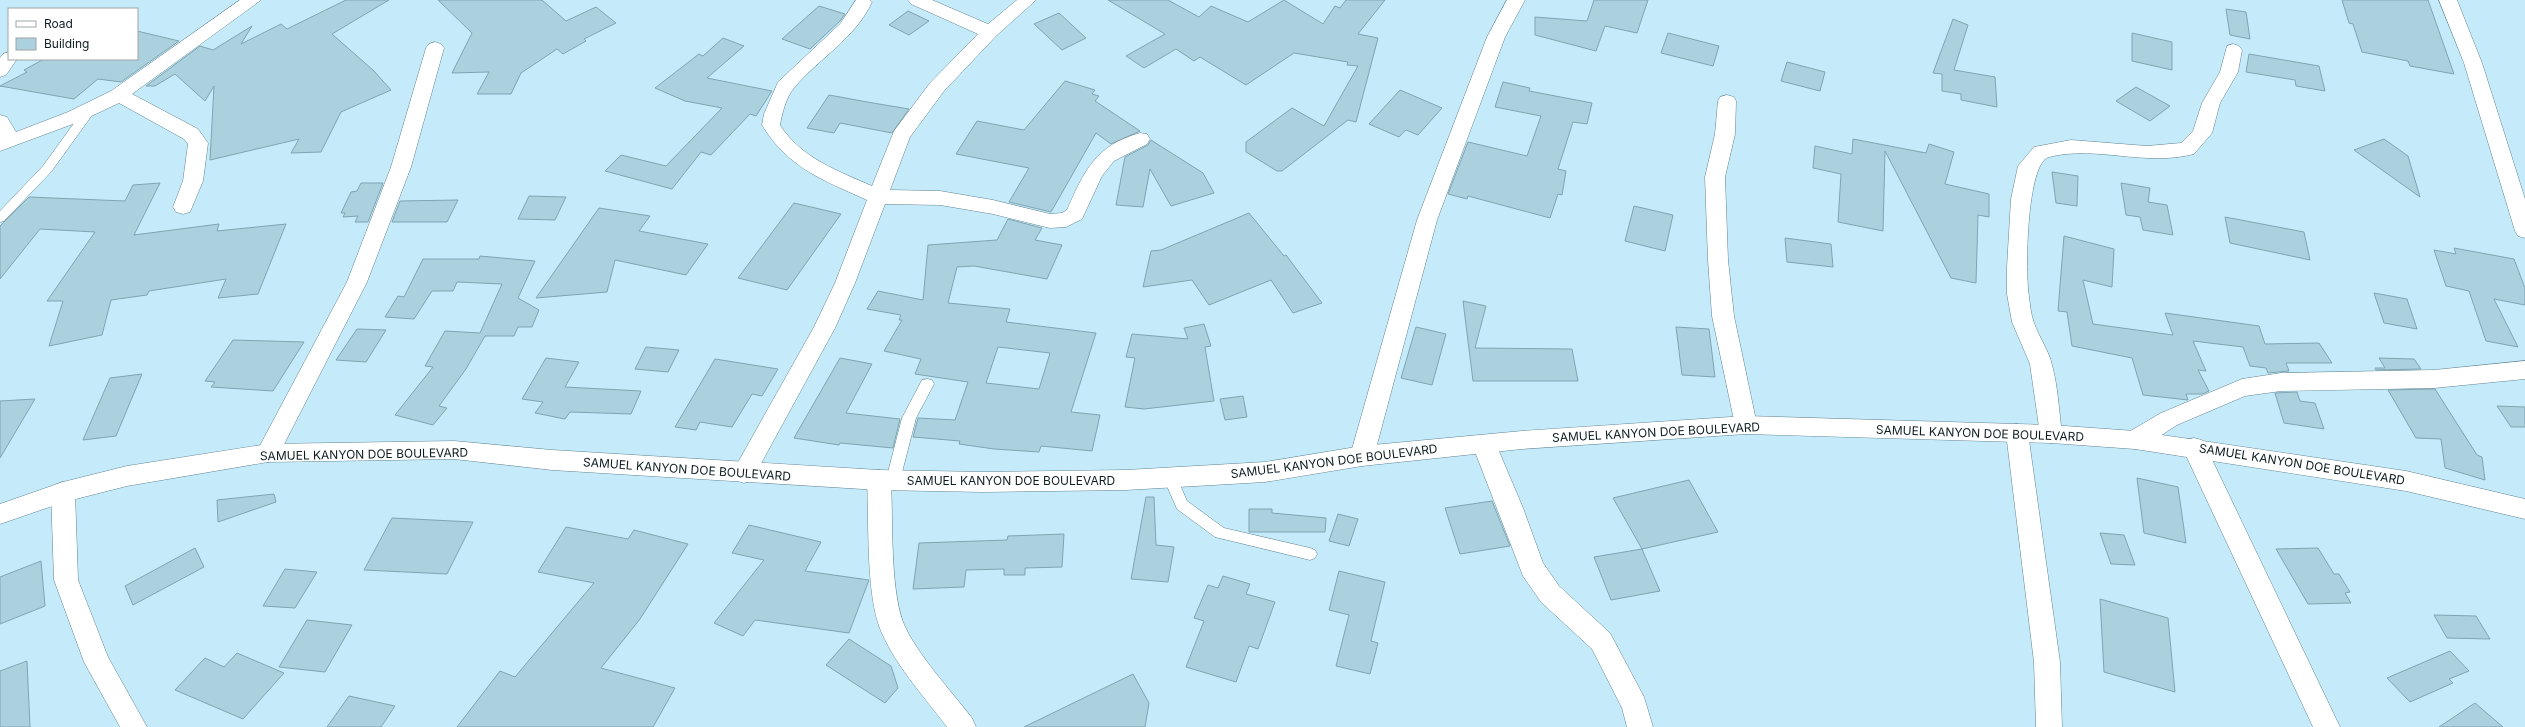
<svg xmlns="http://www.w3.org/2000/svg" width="2525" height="727" font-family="Inter,sans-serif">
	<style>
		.building { fill: #abd1df; stroke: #80a4b1; fill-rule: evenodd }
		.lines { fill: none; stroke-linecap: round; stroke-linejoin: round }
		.service-casing { stroke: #618491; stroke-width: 1 }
		.minor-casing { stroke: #618491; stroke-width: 1 }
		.tertiary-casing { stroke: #618491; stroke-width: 1 }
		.service { fill: #fff; fill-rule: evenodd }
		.minor { fill: #fff; fill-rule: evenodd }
		.tertiary { fill: #fff; fill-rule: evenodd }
		.labels { text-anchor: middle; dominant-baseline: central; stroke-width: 3; stroke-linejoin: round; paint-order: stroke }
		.street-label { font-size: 12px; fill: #0f1d22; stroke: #fff }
	</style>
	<rect width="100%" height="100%" fill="#c5ebfa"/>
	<!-- building -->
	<g class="building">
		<polygon points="346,0 389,0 332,34 374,71 391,90 341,112 321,152 291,153 299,139 210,160 214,86 205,101 175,74 155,86 146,86 200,46 213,50 252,26 241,44 281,24 287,29"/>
		<polygon points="438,0 542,0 566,21 596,7 616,23 584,39 586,41 563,54 557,49 521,73 511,94 477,94 489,72 452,73 472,33"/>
		<polygon points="1108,0 1168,0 1199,17 1211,6 1248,22 1284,0 1323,24 1335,6 1340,8 1346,0 1385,0 1358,34 1378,38 1356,122 1348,120 1282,171 1277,171 1246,152 1246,142 1292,108 1324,126 1358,66 1347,65 1348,62 1294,53 1246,85 1200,57 1194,61 1176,49 1144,68 1126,56 1165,34"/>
		<polygon points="1594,0 1648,0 1637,33 1605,26 1596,51 1535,35 1535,17 1587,21"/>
		<polygon points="2342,0 2428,0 2454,74 2410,66 2408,61 2362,52 2353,24 2349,23"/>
		<polygon points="819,6 845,14 840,21 810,49 782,39"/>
		<polygon points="2226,9 2246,12 2250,39 2230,35"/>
		<polygon points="908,11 929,21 909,35 889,25"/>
		<polygon points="1059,13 1086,38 1062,50 1034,24"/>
		<polygon points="1953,19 1968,25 1954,70 1995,77 1997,107 1961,100 1961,94 1942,91 1942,74 1933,73"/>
		<polygon points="137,31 179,41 121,82 98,79 74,99 0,86 27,72 24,70 44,59 137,59"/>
		<polygon points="1668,33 1719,46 1713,66 1661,53"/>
		<polygon points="2132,33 2172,42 2172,70 2132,61"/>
		<polygon points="723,38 744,46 707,78 772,91 756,116 750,114 711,155 701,152 672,189 605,171 621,155 666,166 722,108 685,101 655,88 699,54 703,56"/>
		<polygon points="2249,54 2319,66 2325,91 2296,86 2295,80 2246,72"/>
		<polygon points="1787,62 1825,72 1820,91 1781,81"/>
		<polygon points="1065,81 1095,90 1092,94 1099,96 1095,101 1140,131 1111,144 1096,133 1051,212 1009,202 1029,168 956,154 977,121 1024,130"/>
		<polygon points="1503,82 1530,88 1529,91 1592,103 1587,124 1573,122 1558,169 1566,171 1562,195 1558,194 1550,218 1468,196 1467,199 1448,194 1468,142 1527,156 1541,116 1495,107"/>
		<polygon points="2136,87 2170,106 2150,121 2116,101"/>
		<polygon points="1400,90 1442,108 1418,135 1406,130 1399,137 1369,124"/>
		<polygon points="829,95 873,103 909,109 892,133 840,123 834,133 807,128"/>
		<polygon points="1853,139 1926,153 1929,144 1954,152 1945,184 1989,194 1989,217 1978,215 1976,283 1951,278 1885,151 1883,231 1838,222 1841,174 1813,168 1815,146 1852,154"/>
		<polygon points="2384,139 2408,156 2420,197 2354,150"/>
		<polygon points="1151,140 1203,173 1214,193 1171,206 1150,169 1143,207 1116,205 1125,157 1148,145"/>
		<polygon points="2052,172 2078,176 2077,206 2056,203"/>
		<polygon points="160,183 134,235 219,224 217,231 286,224 258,294 218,298 226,279 149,291 147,295 111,300 102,335 49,346 63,301 47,301 95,232 40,229 0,279 0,226 29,197 125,201 133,185"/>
		<polygon points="361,183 383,183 368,222 355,222 358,216 343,217 345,213 341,213 351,192 357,191"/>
		<polygon points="2121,183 2150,188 2148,202 2167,205 2173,235 2143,230 2140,217 2126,215"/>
		<polygon points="529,196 566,197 555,220 518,219"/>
		<polygon points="458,200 447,222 392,222 400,201"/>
		<polygon points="794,203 841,214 787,290 738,278"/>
		<polygon points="1634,206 1673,215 1665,251 1625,241"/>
		<polygon points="599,208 650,216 639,231 708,244 686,275 615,260 607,292 536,298"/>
		<polygon points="1249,213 1284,256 1286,255 1322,303 1293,313 1271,280 1209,305 1192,280 1143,287 1151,251 1161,250"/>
		<polygon points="2225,217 2304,232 2310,260 2230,243"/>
		<path d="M1008,219L1042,228L1035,240L1062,245L1047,279L974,266L957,267L948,303L1010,309L1006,322L1096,333L1071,412L1100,415L1092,451L1041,446L1039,452L994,449L959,444L960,441L913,437L918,418L955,420L968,382L915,374L921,359L884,351L902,320H899L901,315L867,309L878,291L923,300L928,245L997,240ZM998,347L1050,353L1039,389L986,383Z"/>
		<polygon points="2064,236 2114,249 2112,287 2083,280 2093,324 2173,335 2165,313 2259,326 2265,344 2319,343 2332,363 2286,363 2289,371 2268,373 2266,368 2250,366 2243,347 2193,341 2206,371 2198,370 2209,391 2202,394 2186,394 2188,400 2143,395 2132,358 2072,346 2067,312 2058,311"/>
		<polygon points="1785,238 1831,244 1833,267 1787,262"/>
		<polygon points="2454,248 2514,259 2525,288 2525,305 2494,299 2518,347 2486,341 2469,291 2446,286 2434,250 2456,254"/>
		<polygon points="480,256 535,261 518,298 539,310 532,327 518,327 514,336 485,336 466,369 439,406 447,408 433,425 395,415 433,367 425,366 445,331 480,333 502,284 457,282 453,291 432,291 414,319 385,317 398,296 404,297 423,259 479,259"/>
		<polygon points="2374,293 2407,299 2417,329 2384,323"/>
		<polygon points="1463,301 1486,306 1475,348 1572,349 1578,381 1473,381"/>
		<polygon points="1204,324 1211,346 1205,347 1214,401 1144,409 1125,407 1135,358 1126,357 1132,334 1188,339 1184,328"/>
		<polygon points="1416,327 1446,334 1432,385 1401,378"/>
		<polygon points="1676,327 1709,329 1715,377 1682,375"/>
		<polygon points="357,329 386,330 366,362 336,360"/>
		<polygon points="233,340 304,342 273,391 211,387 215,382 205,381"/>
		<polygon points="646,347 679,350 668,372 635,369"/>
		<polygon points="546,358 579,362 565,387 641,391 631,414 570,412 565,419 535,413 543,402 522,399"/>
		<polygon points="840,358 872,364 846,413 900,419 893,448 840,443 839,445 794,438"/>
		<polygon points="2379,358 2414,359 2421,369 2376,370 2375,368 2385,368"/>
		<polygon points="715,359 778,369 762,396 752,394 732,427 700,422 696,430 675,427"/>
		<polygon points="142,374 116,436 83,440 110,378"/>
		<polygon points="2435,389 2477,455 2482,457 2485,480 2445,468 2441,439 2416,438 2388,390"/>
		<polygon points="2297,392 2300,401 2315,403 2324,429 2284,423 2275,393"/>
		<polygon points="1243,396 1247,417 1225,420 1220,399"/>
		<polygon points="35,399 0,458 0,401"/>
		<polygon points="2497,406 2525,407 2525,427 2511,427"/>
		<polygon points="2137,478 2178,487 2186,543 2144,533"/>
		<polygon points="1689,480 1718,532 1642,549 1613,498"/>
		<polygon points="274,494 276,502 218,522 217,500"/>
		<polygon points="1146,497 1154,497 1156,545 1174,547 1168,582 1131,579"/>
		<polygon points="1492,501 1510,546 1460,554 1445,508"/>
		<polygon points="1249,509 1272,509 1272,513 1326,518 1325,532 1249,532"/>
		<polygon points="1338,514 1358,519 1349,546 1329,541"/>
		<polygon points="392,518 473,522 447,574 364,570"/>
		<polygon points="749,525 821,542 805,571 869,580 849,633 755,620 743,636 714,623 764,560 732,553"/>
		<polygon points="566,527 628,539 634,530 688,544 640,619 601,668 675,688 653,727 457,727 500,671 515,677 594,583 538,572"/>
		<polygon points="2100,533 2124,535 2135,565 2111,564"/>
		<polygon points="1064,534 1062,567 1025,568 1025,575 1004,575 1004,569 966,570 964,587 913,589 919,543 1007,540 1008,536"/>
		<polygon points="195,548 204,567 133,605 125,586"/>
		<polygon points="2318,548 2334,574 2339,574 2350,592 2345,593 2351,603 2308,604 2276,549"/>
		<polygon points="1642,549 1660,591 1611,600 1594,557"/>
		<polygon points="41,561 45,606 0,624 0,577"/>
		<polygon points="285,569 317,572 295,608 263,606"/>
		<polygon points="1339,571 1385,582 1371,641 1378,643 1370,674 1336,666 1349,615 1329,610"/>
		<polygon points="1223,576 1250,584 1246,594 1275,602 1258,649 1249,646 1236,682 1186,667 1204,621 1194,618 1208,585 1218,588"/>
		<polygon points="2100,599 2168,618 2175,692 2104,672"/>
		<polygon points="2434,615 2476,616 2490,639 2447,638"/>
		<polygon points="307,620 352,625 325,672 279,667"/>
		<polygon points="849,639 891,666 898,688 885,703 826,665"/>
		<polygon points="2450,651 2469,671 2449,679 2453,683 2410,702 2387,678"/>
		<polygon points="237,653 284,673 243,719 175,690 205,658 224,667"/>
		<polygon points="27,661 30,727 0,727 0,671"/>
		<polygon points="1133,674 1149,703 1145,727 1024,727"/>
		<polygon points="349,696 395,706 381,727 327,727"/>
		<polygon points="2475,703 2503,727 2439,727"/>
	</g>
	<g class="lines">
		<!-- service casing -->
		<g class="service-casing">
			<g id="service">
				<polygon points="89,107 95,111 51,172 4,221 0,222 0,211 43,166 85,108"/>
				<polygon points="927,379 932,380 934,384 916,418 900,480 898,484 893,486 888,484 886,480 902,418 922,380"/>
				<polygon points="1170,471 1175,473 1187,501 1224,528 1310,548 1315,550 1317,554 1315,558 1310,560 1215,537 1177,509 1163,477 1165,473"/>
			</g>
		</g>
		<!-- minor casing -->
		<g class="minor-casing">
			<g id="minor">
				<polygon points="240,0 261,0 132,94 198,129 208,143 203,181 190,212 183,214 176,212 173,207 183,181 188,144 184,139 119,103 81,121 0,151 0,115 7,117 16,132 68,112 111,91"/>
				<path d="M856,0H870L872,2C855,39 819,58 794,88C786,97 782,114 780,125C801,158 838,171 872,186L894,131L930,83L978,34L911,4L908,0H932L988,24L1017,0H1036L996,36L944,91L910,137L890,190L940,191L993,200L1050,214L1062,213L1067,210C1084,171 1096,145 1140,133L1147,134L1150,139L1147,144L1114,161L1102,176L1082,219L1066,227L1050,228L993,214L940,205L885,204L855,283L835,328L752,480L744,483L736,480L732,473L814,327L835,283L867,200C823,180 788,168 762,125L764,114L778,82L840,24Z"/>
				<polygon points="1507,0 1525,0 1505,37 1437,220 1374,456 1370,463 1362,466 1354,463 1350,456 1417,220 1487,37"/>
				<polygon points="2439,0 2457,0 2482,63 2525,199 2525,238 2518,236 2515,231 2464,63"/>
				<polygon points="435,42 441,44 444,48 411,167 367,282 276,460 268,462 260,460 256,453 347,282 391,167 426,48 429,44"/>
				<path d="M2233,44L2239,46L2242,50L2238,72L2220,103L2212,133L2194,154C2145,167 2096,145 2049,157C2026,163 2025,275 2029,296C2030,305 2031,315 2034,323C2039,337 2049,351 2052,365C2058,387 2059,411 2062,434L2059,441L2051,443L2043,441L2040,434L2030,364L2012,322L2007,294V267L2011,199L2018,166L2034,147L2071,140L2147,146L2181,143L2193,131L2202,103L2220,72L2227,46Z"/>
				<polygon points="9,52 9,59 17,59 6,75 0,77 0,58 3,54"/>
				<polygon points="1727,95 1734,97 1736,101 1735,134 1725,177 1728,260 1734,316 1757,425 1754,431 1746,434 1738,431 1735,425 1712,316 1708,260 1705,177 1715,134 1718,101 1720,97"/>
				<polygon points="2525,361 2525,379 2434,388 2281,391 2245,396 2177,425 2143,447 2135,449 2127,447 2124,440 2127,433 2161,413 2242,379 2281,373 2434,370"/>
				<polygon points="2017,424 2025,426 2028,433 2060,662 2062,727 2036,727 2034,662 2006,433 2009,426"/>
				<polygon points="1484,435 1492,437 1496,444 1523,508 1543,563 1559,586 1610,633 1644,697 1653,727 1627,727 1622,708 1592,649 1541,602 1523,576 1472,444 1476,437"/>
				<polygon points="2194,438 2202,440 2206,447 2340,727 2313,727 2182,447 2186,440"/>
				<path d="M879,470L887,473L891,480C893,520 890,586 903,622C915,652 952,692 972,718L976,727H947C923,695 893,663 879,626C866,588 869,522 867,480L871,473Z"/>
				<polygon points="63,482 71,485 75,492 78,580 108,657 147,727 120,727 84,662 54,580 51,492 55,485"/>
			</g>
		</g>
		<!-- tertiary casing -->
		<g class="tertiary-casing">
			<polygon id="tertiary" points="1746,416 2051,425 2135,431 2406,471 2525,499 2525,519 2406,491 2135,449 2051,443 1746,434 1522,449 1362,466 1265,482 1126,490 983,492 879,490 552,470 454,459 268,462 127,486 64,502 0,524 0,504 63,482 127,466 268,444 454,441 552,450 879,470 983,472 1126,470 1265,462 1362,446 1522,431"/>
		</g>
		<!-- service -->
		<use href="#service" class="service"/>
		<!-- minor -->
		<use href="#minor" class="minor"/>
		<!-- tertiary -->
		<use href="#tertiary" class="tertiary"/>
	</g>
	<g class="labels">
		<!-- street labels -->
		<g class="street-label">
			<text transform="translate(1656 432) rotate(-3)">SAMUEL KANYON DOE BOULEVARD</text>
			<text transform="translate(1980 433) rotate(2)">SAMUEL KANYON DOE BOULEVARD</text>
			<text transform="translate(364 454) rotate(-1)">SAMUEL KANYON DOE BOULEVARD</text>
			<text transform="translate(1334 461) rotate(-7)">SAMUEL KANYON DOE BOULEVARD</text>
			<text transform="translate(2302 464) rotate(9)">SAMUEL KANYON DOE BOULEVARD</text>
			<text transform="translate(687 469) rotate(4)">SAMUEL KANYON DOE BOULEVARD</text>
			<text x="1011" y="480">SAMUEL KANYON DOE BOULEVARD</text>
		</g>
	</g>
	<!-- legend -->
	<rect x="8" y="8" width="130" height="52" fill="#ffffff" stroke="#9fa5a7"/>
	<rect x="16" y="21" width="20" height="6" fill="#ffffff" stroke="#9fa5a7"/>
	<text x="44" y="28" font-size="12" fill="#0f1d22">Road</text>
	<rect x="16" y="38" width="20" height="12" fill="#abd1df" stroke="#9fa5a7"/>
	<text x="44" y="48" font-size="12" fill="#0f1d22">Building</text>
</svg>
